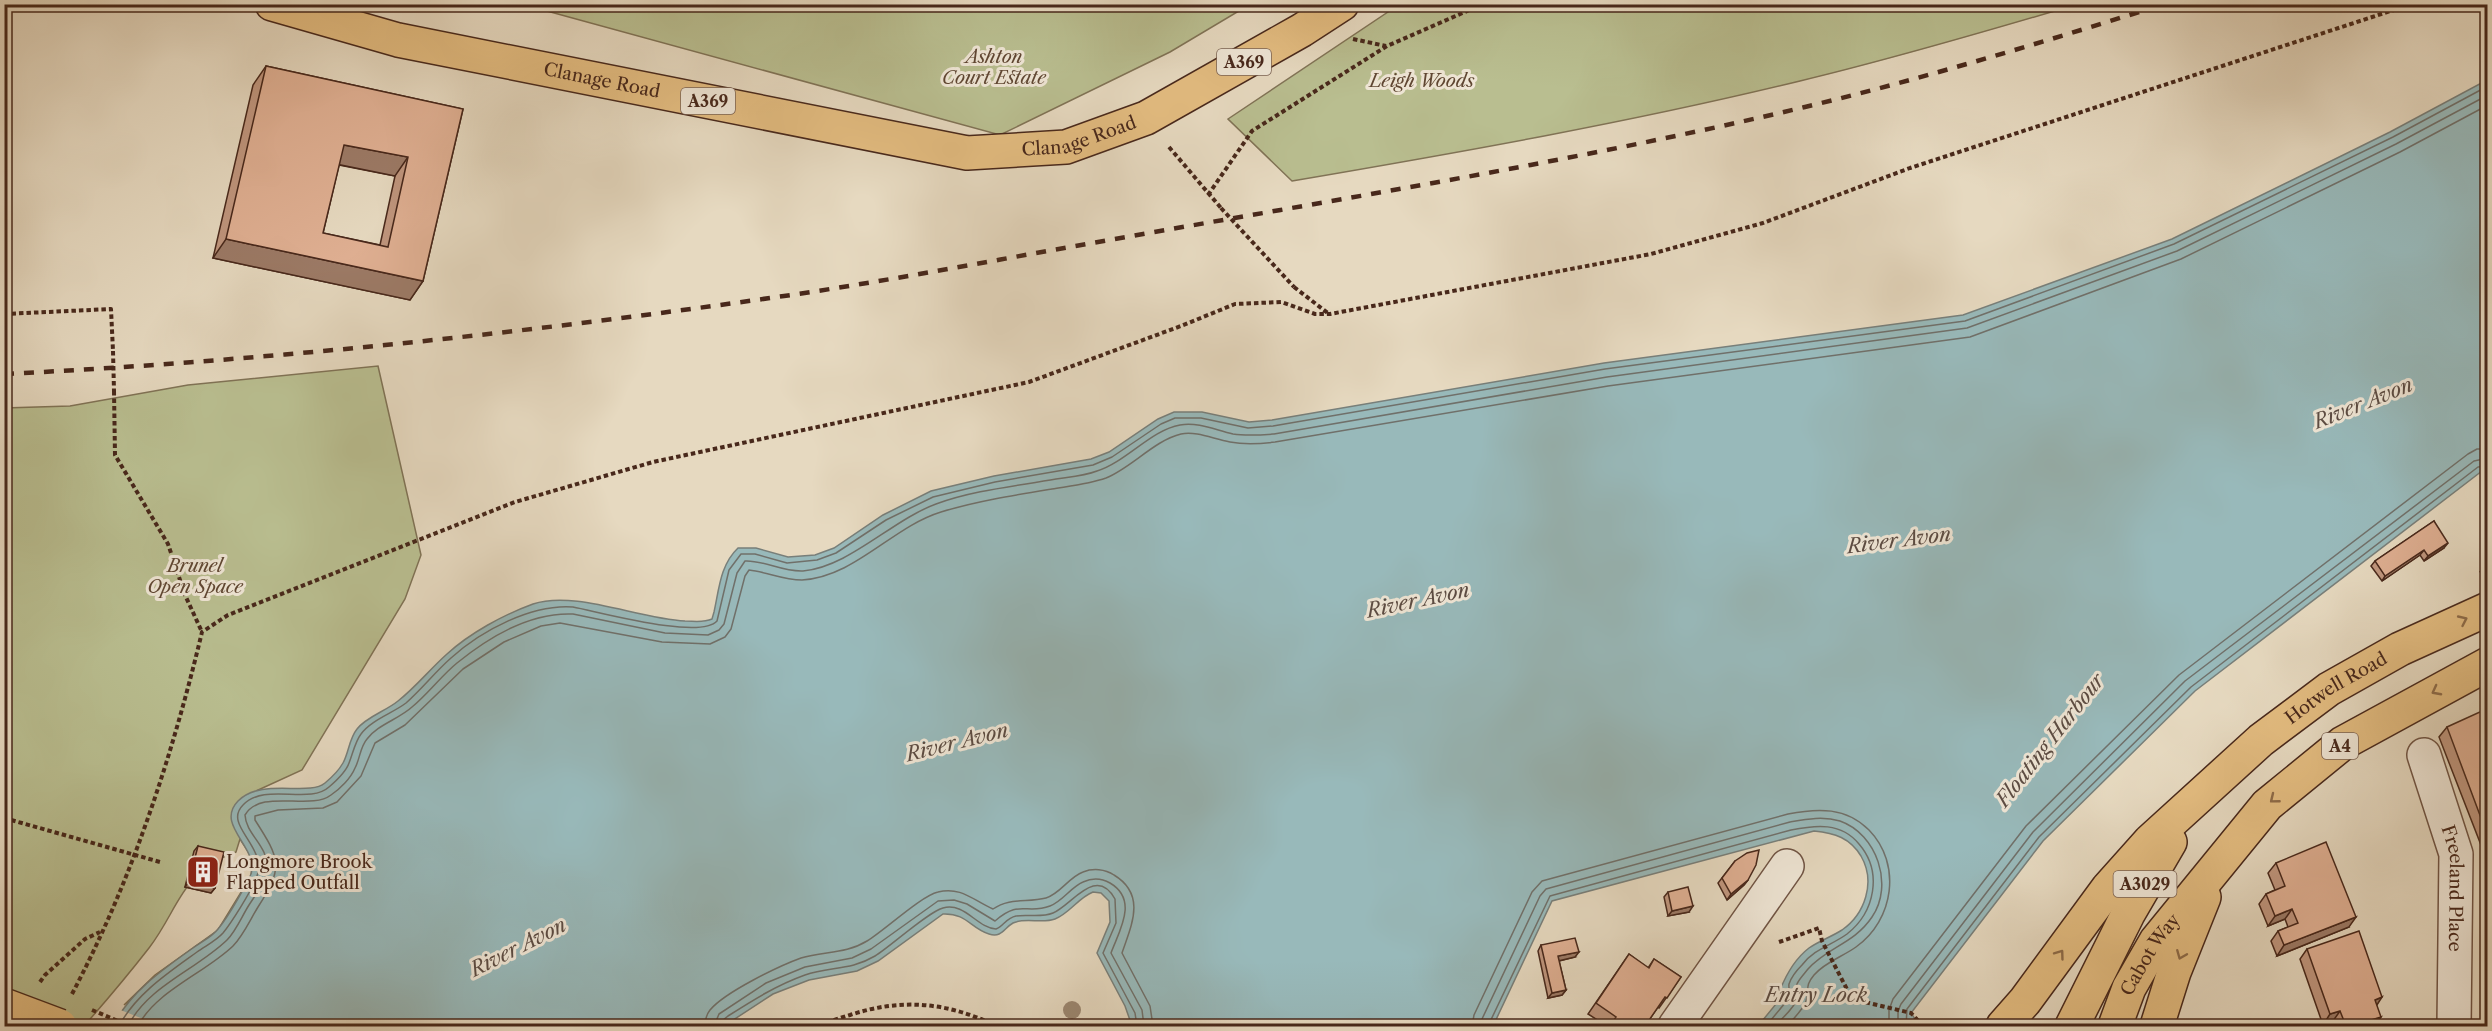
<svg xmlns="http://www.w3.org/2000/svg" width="2492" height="1031" font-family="'Libre Caslon Text',serif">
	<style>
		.green { fill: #b9be90; stroke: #807356; stroke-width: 1.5 }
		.water { fill: #98b9ba; stroke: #787f7a; stroke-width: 1.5 }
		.pier { fill: #e6d9c0 }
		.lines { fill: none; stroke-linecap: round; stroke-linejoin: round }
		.shore { stroke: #70706a; stroke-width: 1.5 }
		.minor-casing { stroke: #705444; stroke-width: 36 }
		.major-casing { stroke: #48281b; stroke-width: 36 }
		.highway-casing { stroke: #48281b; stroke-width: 36 }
		.path { stroke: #48281b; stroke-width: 4; stroke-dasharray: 4.5 3; stroke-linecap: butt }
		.minor { stroke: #efe6d6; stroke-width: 33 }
		.major { stroke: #e3bc80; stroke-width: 33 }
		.highway { stroke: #e3bc80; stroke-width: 33 }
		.rail { stroke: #48281b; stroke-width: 4.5; stroke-dasharray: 10 10; stroke-linecap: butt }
		.highway-bridge-casing { stroke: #48281b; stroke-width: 36; stroke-linecap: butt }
		.path-bridge { stroke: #48281b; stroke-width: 4; stroke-dasharray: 4.5 3; stroke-linecap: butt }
		.highway-bridge { stroke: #e3bc80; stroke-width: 33 }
		.tree { fill: #9c8872 }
		.wall { fill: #c0967e; stroke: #48281b; stroke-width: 1.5; fill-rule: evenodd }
		.shaded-wall { fill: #9c7a66; stroke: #48281b; stroke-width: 1.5 }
		.building { fill: #dfaf92; stroke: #48281b; stroke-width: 1.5; fill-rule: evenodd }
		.oneway { stroke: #8e6b48 }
		.labels { text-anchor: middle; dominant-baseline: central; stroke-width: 6; stroke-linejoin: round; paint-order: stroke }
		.shield { fill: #efe6d6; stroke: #7a6153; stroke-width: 1.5 }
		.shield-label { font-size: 16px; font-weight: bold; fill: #48281b }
		.park-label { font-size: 18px; font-style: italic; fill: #5f4632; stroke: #efe6d6 }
		.street-label { font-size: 18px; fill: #48281b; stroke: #efe6d6 }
		.poi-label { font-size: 18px; fill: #48281b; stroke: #efe6d6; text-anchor: start }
		.water-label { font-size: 20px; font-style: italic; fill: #5c4c43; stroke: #efe6d6 }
	</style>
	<rect width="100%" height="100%" fill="#e6d9c0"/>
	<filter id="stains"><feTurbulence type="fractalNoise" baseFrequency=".00333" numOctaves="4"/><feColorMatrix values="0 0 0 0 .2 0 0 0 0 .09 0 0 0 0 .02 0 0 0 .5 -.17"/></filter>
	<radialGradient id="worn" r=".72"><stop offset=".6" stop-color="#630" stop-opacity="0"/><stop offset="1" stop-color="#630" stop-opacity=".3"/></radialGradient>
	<!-- green -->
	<g class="green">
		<path d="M1400,4H2075V5C1984,32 1892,59 1800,81C1632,122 1462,152 1292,181L1228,119Z"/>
		<polygon points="525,5 1249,5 1170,52 1000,135"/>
		<path d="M378,366L421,555L405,599L302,770L256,791L261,790L273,801L311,863L124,1005L155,975L218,930L251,876L253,859L240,839L236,852C181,871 179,909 149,948C128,975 106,1001 84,1026H5L4,408L70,406L188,385Z"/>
	</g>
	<!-- water -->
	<path class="water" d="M2487,80V472L2482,471L2195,691L2043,841L1911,1013L1915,1019L1910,1026H1758L1785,993L1780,990C1786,975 1796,958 1809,948C1819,941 1831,937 1842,930C1865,914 1876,882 1861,856C1850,838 1835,833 1814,831L1552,901L1493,1026H1132L1125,1006L1097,953L1110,922L1109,901L1101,893L1093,892C1078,898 1070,913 1055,919C1042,924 1025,917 1013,923C1004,928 1002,938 989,934C971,929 967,913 943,914L878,961L857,971L809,980L773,994L724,1026H113C130,992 162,970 193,948C201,942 212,937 218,929C230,915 240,895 249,879C265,850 213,827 238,801C262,777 308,797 325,783C331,778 339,770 343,763C349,752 349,739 357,729C366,717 386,711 398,701C416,687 430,669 447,654C470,633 503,615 533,604C575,590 639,619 685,621C694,621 703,623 712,619L714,612C719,590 720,565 738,548H756L788,557L815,555L834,548L883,515L931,491L994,476L1091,459L1109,452L1158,419L1174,412H1202L1249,422L1272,420L1604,363L1963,315L2172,239L2390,132Z"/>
	<!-- pier -->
	<polygon class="pier" points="118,1009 161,1026 110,1026"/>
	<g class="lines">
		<!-- shore -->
		<g class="shore">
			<path d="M119,1026C136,994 168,973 197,952C205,946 216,941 223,933C232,922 250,893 256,879C270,847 222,826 243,805C265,782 309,805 329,787C336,781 346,772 349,763C353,753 355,742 361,734C371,720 393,713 406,703C422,689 435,672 451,658C482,630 532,604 573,607C600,612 700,640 717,621L729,570L741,554H755L787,563L817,560L836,553L886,520L933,497L995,482L1093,465L1112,457L1161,424L1175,418H1201L1248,428L1273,426L1605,369L1965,321L2174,244L2393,137L2488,86"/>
			<path d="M128,1026C148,986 196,970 227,940C236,931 242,916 249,905C256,894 265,883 267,869C269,846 246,835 245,815C261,788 310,811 331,795C340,789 351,778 355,768C360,759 360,747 367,739C377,725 399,719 412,707C428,694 441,676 457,663C489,637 531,612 573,614L665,633L708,635L719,630L724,624L737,573L745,561C764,560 782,572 803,571C849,567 892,520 936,504C974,490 1017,486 1056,479C1069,477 1084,476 1097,471C1126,462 1151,430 1180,425C1199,422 1215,430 1233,434C1247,436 1260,435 1274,434L1607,377L1967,328L2177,251L2396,144L2488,95"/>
			<path d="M138,1026C156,991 205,973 233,946C243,936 250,920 258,907C284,867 280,859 255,820V816L278,810L323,808L337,802L361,776L375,743L405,725L463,669L504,642L541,626L560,623L662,642L710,644L725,637L731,629L745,576L749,570C767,572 783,580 802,580C855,577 892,527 941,512C977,501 1015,495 1052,489C1070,486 1089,484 1106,478C1131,468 1155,440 1181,434C1197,431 1213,439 1230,442C1245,445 1260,444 1275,442L1608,386L1970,337L2181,259L2400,152L2488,105"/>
			<path d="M705,1026C705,1020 706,1015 710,1010C725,992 779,966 801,958C824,951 846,954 867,941C885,930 921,896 938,892C961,886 974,901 993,909C1010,897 1027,903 1046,898C1060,894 1069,877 1083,872C1093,868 1105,869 1114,875C1147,895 1131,926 1122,953L1150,1006L1153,1026"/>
			<path d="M714,1026L719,1014L766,983L805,967L852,958L871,949L938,901L954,900L967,904L995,921C1020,899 1026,915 1050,906C1063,901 1071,887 1083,882C1092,878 1101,878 1110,883C1139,900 1119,931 1111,953L1142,1010L1144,1026"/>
			<path d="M721,1026L722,1021L728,1016C753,1000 777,985 805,975C829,966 850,971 875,956C891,946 928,912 943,908C965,902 977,928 996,929C1004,926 1006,918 1016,916C1028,914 1041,918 1053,913C1072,905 1096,865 1115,899L1116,923L1103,953L1135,1013L1137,1026"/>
			<path d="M1472,1026L1474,1015L1532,892L1542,881L1788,814C1818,808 1846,807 1869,830C1902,864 1894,920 1856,947C1842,957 1825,962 1814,975C1804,987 1810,989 1806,1001C1803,1010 1793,1019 1787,1026"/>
			<path d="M1481,1026L1482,1019L1540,896L1546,889L1790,822C1807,819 1823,816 1840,821C1877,834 1894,885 1872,917C1854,944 1827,947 1808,969C1805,973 1799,979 1797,984C1796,988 1799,993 1798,997C1795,1008 1782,1018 1775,1026"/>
			<path d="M1488,1026L1550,896L1791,830C1816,825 1841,822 1859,844C1883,872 1875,912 1847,934C1832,945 1814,949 1802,965C1797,970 1791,978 1789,984C1788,989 1791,992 1790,997L1766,1026"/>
			<polyline points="1889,1026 1889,1010 1893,999 2026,826 2179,675 2468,454 2477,449 2488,449"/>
			<polyline points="1898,1026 1898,1011 1901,1004 2033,832 2185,681 2474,461 2488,458"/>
			<polyline points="1906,1026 1907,1009 2039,837 2191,687 2478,467 2488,466"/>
		</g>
		<!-- minor casing -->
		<g class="minor-casing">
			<g id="minor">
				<path id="s1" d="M2424,755L2456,854L2454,1026"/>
				<polyline points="1675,1026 1787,866"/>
			</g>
		</g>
		<!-- major casing -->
		<g class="major-casing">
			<g id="major">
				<path id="s2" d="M272,4L398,40L967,153L1066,147L1146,118L1302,30L1342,4"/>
			</g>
		</g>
		<!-- highway casing -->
		<g class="highway-casing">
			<g id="highway">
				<path id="s3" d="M2003,1026L2025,1001L2108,888L2150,841L2261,740L2329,689L2400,649L2488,609"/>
				<polyline points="2072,1026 2128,914 2170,842"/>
				<path id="s4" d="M2115,1026L2129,988L2156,941L2267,805L2343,743L2488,664"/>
				<polyline points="2157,1026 2174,972 2204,897"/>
			</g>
		</g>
		<!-- path -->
		<g class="path">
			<polyline points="1353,39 1386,46"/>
			<polyline points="1169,147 1221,208"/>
			<polyline points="1208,195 1252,131 1387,46 1483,4"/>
			<polyline points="1294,287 1329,314"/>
			<polyline points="4,314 111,309 113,351"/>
			<polyline points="114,391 115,455 168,544 185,595 202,632"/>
			<polyline points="2480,573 2488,569"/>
			<polyline points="4,818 160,862"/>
			<polyline points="1779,942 1819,928 1822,941 1852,999 1911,1013 1923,1026"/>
			<polyline points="40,982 45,975 85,939 100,932"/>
			<path d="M72,994C132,880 172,757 202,632L228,615L515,502L653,462L1029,382L1181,326L1235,304L1281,302L1315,314H1330L1651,254L1763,223L1910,168L2412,4"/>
			<path d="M820,1026C829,1021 840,1018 850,1015C901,998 948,1002 996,1026"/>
		</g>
		<!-- minor -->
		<use href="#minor" class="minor"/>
		<!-- major -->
		<use href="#major" class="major"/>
		<!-- highway -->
		<use href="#highway" class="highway"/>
		<!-- rail -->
		<path class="rail" d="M4,374C265,361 526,333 784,296C901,279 1016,256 1132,236C1357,196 1582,160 1805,107C1926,78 2046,41 2165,4"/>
		<!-- highway-bridge casing -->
		<g class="highway-bridge-casing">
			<polyline id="highway-bridge" points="4,1005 60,1026"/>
		</g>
		<!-- path-bridge -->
		<g class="path-bridge">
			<polyline points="1221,208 1294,287"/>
			<polyline points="113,351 114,391"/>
			<polyline points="92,1010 130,1026"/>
		</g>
		<!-- highway-bridge -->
		<use href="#highway-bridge" class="highway-bridge"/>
	</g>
	<!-- trees -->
	<circle class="tree" cx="1072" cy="1010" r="9"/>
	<!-- wall -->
	<g class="wall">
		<path d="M266,66L463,109L423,281L410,300L213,258L253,85ZM339,165L395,176L380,245L323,233Z"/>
		<polygon points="2434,521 2444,548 2424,561 2420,555 2382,581 2371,566 2375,561"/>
		<polygon points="2487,726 2487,896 2486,858 2439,737 2447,727"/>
		<polygon points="198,846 215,888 211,893 185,887 194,851"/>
		<polygon points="1735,861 1748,880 1744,885 1727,900 1718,883"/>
		<polygon points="2276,863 2349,927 2277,956 2271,941 2278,931 2288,927 2285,919 2268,926 2259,904 2266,894 2275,890 2268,873"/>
		<polygon points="1668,892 1689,912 1668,916 1664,897"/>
		<polygon points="1541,945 1575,957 1559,961 1566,990 1562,995 1548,998 1538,951"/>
		<polygon points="2307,949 2374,1026 2335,1026 2333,1021 2323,1025 2300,959"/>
		<polygon points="1629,954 1648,968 1654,959 1681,977 1659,1008 1658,1007 1645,1026 1607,1026 1588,1014"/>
	</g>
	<!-- shaded-wall -->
	<g class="shaded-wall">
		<polygon points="344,145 408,157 395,176 331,163"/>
		<polygon points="226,239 423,281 410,300 213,258"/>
		<polygon points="2448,543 2444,548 2424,561 2428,556"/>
		<polygon points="2424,550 2420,555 2382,581 2385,576"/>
		<polygon points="1748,880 1744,885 1727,900 1731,894"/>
		<polygon points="189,881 215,888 211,893 185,887"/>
		<polygon points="1693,906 1689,912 1668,916 1672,911"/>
		<polygon points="2292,909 2285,919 2268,926 2275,916"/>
		<polygon points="2356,917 2349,927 2277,956 2284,945"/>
		<polygon points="1579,952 1575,957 1554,962 1558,956"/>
		<polygon points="1566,990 1562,995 1548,998 1552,993"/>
		<polygon points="2382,997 2375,1008 2375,1000"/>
		<polygon points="2340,1011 2333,1021 2323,1025 2330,1014"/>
		<polygon points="2381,1017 2374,1026 2352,1026"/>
	</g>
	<!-- building -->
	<g class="building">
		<path d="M266,66L463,109L423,281L226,239ZM344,145L408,157L388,247L323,233Z"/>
		<polygon points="2434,521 2448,543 2428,556 2424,550 2385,576 2375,561"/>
		<polygon points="2482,711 2487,726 2487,834 2447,727"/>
		<polygon points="2326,842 2356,917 2284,945 2278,931 2298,923 2292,909 2275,916 2266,894 2285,886 2276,863"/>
		<polygon points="198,846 224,852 215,888 189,881"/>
		<polygon points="1759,850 1756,865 1748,880 1731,894 1722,878 1735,861 1747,853"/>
		<polygon points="1688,887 1693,906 1672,911 1668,892"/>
		<polygon points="2359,931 2382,997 2375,1000 2381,1017 2352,1026 2346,1026 2340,1011 2330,1014 2307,949"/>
		<polygon points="1575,938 1579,952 1558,956 1566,990 1552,993 1541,945"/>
		<polygon points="1629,954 1649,968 1654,959 1681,977 1667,998 1665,997 1645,1026 1616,1026 1612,1023 1616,1017 1596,1003"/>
	</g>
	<!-- one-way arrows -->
	<defs><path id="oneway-chevron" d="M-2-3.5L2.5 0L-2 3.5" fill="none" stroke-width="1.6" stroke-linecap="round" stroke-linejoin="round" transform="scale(1.5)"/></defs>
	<g class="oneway">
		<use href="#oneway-chevron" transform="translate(2463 620) rotate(-25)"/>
		<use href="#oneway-chevron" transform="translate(2436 691) rotate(152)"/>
		<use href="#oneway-chevron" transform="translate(2274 799) rotate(141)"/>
		<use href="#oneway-chevron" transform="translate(2060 954) rotate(-54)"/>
		<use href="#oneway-chevron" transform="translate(2181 955) rotate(112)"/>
	</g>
	<!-- icons -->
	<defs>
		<g id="building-square" transform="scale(1.725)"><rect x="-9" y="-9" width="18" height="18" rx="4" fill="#8f2418" stroke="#efe6d6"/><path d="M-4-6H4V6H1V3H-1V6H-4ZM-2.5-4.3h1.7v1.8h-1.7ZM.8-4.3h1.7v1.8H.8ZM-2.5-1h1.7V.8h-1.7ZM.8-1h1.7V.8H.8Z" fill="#fff"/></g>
	</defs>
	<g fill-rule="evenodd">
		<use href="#building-square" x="203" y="872"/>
	</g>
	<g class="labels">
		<!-- shield labels -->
		<g class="shield">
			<rect x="1217" y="49" width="54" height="26" rx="4.5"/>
			<rect x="681" y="88" width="54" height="26" rx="4.5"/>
			<rect x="2322" y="733" width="36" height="26" rx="4.5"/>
			<rect x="2113.5" y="871" width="63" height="26" rx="4.5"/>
		</g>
		<g class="shield-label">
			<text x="1244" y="62">A369</text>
			<text x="708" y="101">A369</text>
			<text x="2340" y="746">A4</text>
			<text x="2145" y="884">A3029</text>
		</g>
		<!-- park labels -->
		<g class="park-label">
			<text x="994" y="57">Ashton<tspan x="994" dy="21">Court Estate</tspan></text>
			<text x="1422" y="81">Leigh Woods</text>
			<text x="195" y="566">Brunel<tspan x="195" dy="21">Open Space</tspan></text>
		</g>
		<!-- street labels -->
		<g class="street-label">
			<text stroke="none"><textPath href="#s2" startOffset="339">Clanage Road</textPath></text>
			<text stroke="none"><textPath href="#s2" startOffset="825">Clanage Road</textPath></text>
			<text stroke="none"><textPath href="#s3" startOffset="478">Hotwell Road</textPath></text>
			<text stroke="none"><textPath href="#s1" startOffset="138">Freeland Place</textPath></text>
			<text stroke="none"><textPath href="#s4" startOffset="80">Cabot Way</textPath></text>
		</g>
		<!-- poi labels -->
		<g class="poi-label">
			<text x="226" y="862">Longmore Brook<tspan x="226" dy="21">Flapped Outfall</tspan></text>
		</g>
		<!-- water labels -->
		<g class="water-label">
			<text transform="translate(2363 403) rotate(-22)">River Avon</text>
			<text transform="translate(1899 540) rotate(-7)">River Avon</text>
			<text transform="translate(1418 600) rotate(-12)">River Avon</text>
			<text transform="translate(2050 740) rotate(-52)">Floating Harbour</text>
			<text transform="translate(957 742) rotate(-14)">River Avon</text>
			<text transform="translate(518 947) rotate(-27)">River Avon</text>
			<text x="1816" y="995">Entry Lock</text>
		</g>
	</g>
	<!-- margin -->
	<rect width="2492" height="1031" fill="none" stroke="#e6d9c0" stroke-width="24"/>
	<rect x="6" y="6" width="2480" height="1019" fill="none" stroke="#48281b" stroke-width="3"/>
	<rect x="12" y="12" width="2468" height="1007" fill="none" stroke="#48281b" stroke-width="1.5"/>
	<rect width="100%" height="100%" filter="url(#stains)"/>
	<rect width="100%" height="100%" fill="url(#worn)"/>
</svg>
